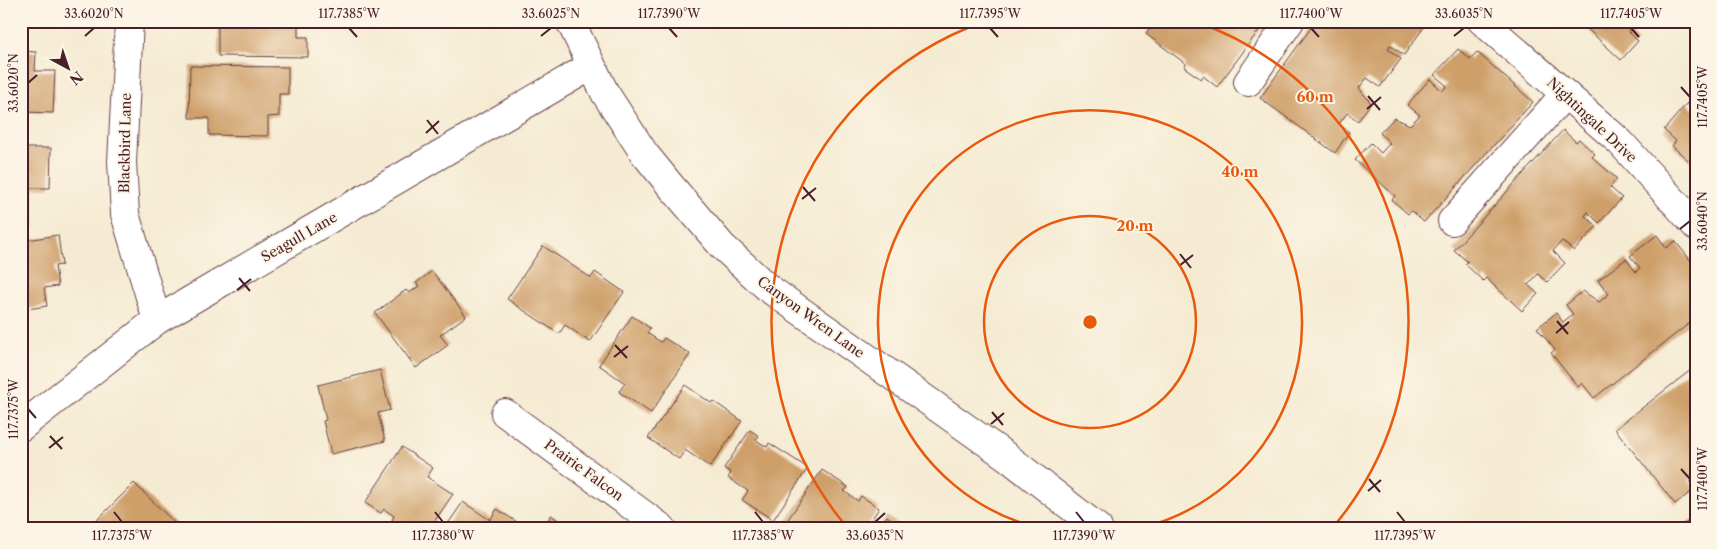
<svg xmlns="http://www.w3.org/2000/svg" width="1717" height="549" font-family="'Libre Caslon Text',serif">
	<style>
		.building { fill: #ce9f69 }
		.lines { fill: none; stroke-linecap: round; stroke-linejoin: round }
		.minor-casing { stroke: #643e44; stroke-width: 30 }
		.minor { stroke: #fff; stroke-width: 28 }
		.ticks { fill: none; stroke: #4a1f2b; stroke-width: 2 }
		.ring { fill: none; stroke: #e8590c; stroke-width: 2.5 }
		.labels { text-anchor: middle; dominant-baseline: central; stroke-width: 4; stroke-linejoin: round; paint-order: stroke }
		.street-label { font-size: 14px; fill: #4a1f2b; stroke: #fcf5e5 }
		.centre { fill: #e8590c; stroke: #fcf5e5; stroke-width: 2.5 }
		.ring-label { font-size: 15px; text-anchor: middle; font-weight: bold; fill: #e8590c; stroke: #fcf5e5; stroke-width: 4; stroke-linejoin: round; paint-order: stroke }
		.neatline { fill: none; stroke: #4a1f2b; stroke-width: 2 }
		.ticks-label { font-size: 12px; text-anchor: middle; fill: #4a1f2b }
	</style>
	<rect width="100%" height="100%" fill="#fcf5e5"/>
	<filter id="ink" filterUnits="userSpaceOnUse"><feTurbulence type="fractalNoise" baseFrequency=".02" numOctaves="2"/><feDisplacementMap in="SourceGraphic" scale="10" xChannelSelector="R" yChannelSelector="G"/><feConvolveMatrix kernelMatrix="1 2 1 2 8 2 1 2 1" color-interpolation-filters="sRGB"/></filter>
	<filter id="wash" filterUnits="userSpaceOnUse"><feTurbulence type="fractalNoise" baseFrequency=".0096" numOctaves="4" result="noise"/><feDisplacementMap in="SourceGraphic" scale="20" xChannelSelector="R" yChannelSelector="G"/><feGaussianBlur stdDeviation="1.12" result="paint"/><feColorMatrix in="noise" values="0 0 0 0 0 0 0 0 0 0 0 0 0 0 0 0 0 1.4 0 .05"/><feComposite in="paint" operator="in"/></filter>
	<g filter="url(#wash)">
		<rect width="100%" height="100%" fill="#f5ebd3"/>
		<g id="blocks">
			<!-- building -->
			<g class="building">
				<polygon points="218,21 298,21 298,37 308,37 308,57 218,56"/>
				<polygon points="1155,21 1165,21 1167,23 1168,21 1266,21 1217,87 1203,76 1201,79 1184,67 1186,64 1146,34"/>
				<polygon points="1316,21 1416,21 1424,27 1404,55 1390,45 1388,49 1401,59 1380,87 1367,78 1359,88 1371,103 1358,121 1347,113 1339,124 1349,132 1335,153 1260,98"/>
				<polygon points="1579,21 1625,21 1631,27 1628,31 1638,41 1621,60"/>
				<polygon points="1458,49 1470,59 1477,52 1533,102 1424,222 1411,211 1408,214 1392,200 1395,196 1355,160 1371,143 1381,153 1390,143 1380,133 1394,118 1410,125 1420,115 1407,105 1430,79 1442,91 1447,86 1434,75"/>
				<polygon points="21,51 36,52 35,71 55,71 53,113 23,112 23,119 21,119"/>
				<polygon points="190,66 288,67 288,94 279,94 279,116 268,117 268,136 209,135 209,118 189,118"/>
				<polygon points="1687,103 1696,112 1696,167 1672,146 1676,141 1664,130"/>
				<polygon points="1563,130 1576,142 1579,139 1595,154 1592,157 1617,179 1610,187 1622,198 1599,223 1588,212 1585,216 1597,226 1574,251 1562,241 1553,251 1565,263 1547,282 1538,274 1528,285 1538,294 1522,311 1486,278 1483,281 1465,264 1468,262 1454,250"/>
				<polygon points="21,148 51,148 50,188 30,188 30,227 21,226"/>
				<polygon points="58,235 62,265 55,266 58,286 44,288 47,306 21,310 21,241"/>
				<polygon points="1657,235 1666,248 1675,241 1696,267 1696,318 1594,398 1582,383 1578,387 1551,353 1555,350 1537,328 1556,313 1563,322 1573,314 1566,305 1583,291 1599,302 1609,294 1598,280 1626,259 1636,272 1640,268 1630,256"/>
				<polygon points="543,246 591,278 595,272 624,292 590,342 565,325 559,334 507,299"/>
				<polygon points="432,271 466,316 440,335 448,345 416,368 375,313 406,290 409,293 419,286 416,283"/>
				<polygon points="632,316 650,328 647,333 661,342 664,338 690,354 651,413 619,392 625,383 599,365"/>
				<polygon points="1696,366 1696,470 1687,478 1695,489 1675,504 1615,429"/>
				<polygon points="380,370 390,410 378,413 385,441 331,454 323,421 326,420 318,385"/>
				<polygon points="685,385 711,403 713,401 742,421 710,467 685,450 679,459 648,438"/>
				<polygon points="750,430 759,436 756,440 767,447 769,443 808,468 773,520 742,500 748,491 728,478 731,473 724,468"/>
				<polygon points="402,447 433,468 427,477 453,494 430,528 403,528 392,520 394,516 384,509 381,513 365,503"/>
				<polygon points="822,470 848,487 844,491 858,501 861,496 879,508 866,528 782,528"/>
				<polygon points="134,483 180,528 89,528"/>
				<polygon points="463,502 490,520 497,509 526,528 445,528"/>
				<polygon points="551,515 570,528 543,528"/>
				<polygon points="887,516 904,528 878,528"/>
				<polygon points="1696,518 1696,528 1683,528 1682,525"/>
			</g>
		</g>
	</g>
	<g filter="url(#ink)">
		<use href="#blocks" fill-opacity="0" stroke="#643e44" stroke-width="1"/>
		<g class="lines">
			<!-- minor casing -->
			<g class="minor-casing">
				<g id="minor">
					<polyline points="129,21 122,162 125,214 157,320"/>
					<polyline points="570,21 605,93 644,153 670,185 722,246 768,288 1006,456 1098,528"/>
					<polyline points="1482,21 1620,142 1696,226"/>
					<polyline points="1248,82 1290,21"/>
					<polyline points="1452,221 1565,94"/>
					<polyline points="505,413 662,528"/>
					<polyline points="21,427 157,320 591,66"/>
				</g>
			</g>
			<!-- minor -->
			<use href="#minor" class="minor"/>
		</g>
	</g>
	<!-- ticks -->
	<path class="ticks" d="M349,28L357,37M669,28L677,37M990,28L998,37M1311,28L1319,37M1631,28L1639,37M85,36L94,28M541,36L551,28M1454,36L1464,28M28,83L37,75M1681,87L1690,97M1368,96L1380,110M1367,109L1381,97M427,120L438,134M426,133L439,121M803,187L815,201M802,199L816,188M1680,229L1690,221M1180,254L1191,268M1179,266L1193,255M239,278L250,291M237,290L251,279M1557,321L1568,334M1556,333L1569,322M615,345L627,358M614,357L628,346M28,409L36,418M992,412L1003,425M991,424L1004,413M50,436L62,449M49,448L63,437M1681,469L1690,479M1369,479L1380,492M1368,491L1381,480M114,512L122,522M435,512L443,522M755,512L763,522M1076,512L1084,522M1397,512L1405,522M875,522L885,513"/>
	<!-- distance rings -->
	<g class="ring">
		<circle cx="1090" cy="322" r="106"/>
		<path d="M1039 528A212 212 0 1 1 1141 528"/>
		<path d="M846 526A318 318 0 0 1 986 21M1194 21A318 318 0 0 1 1334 526"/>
	</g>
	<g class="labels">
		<!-- street labels -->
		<g class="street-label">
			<text transform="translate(1592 120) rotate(43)">Nightingale Drive</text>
			<text transform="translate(125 143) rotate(-89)">Blackbird Lane</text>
			<text transform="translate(299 237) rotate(-30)">Seagull Lane</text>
			<text transform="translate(811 317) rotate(36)">Canyon Wren Lane</text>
			<text transform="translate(584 470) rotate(36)">Prairie Falcon</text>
		</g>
	</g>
	<circle cx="1090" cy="322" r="8" class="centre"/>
	<g class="ring-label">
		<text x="1315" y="102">60 m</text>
		<text x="1240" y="177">40 m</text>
		<text x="1135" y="231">20 m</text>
	</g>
	<!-- margin -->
	<rect width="1717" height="549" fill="none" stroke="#fcf5e5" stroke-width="55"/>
	<!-- north arrow -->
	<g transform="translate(68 68) rotate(140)" stroke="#fcf5e5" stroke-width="4" paint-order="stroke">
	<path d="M0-4L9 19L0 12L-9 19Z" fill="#4a1f2b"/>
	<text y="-8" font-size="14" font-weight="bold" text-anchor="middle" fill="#4a1f2b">N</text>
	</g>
	<rect x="28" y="28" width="1662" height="494" class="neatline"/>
	<g class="ticks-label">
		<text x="94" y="18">33.6020°N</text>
		<text x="349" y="18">117.7385°W</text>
		<text x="551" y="18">33.6025°N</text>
		<text x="669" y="18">117.7390°W</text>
		<text x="990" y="18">117.7395°W</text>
		<text x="1311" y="18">117.7400°W</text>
		<text x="1464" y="18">33.6035°N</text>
		<text x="1631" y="18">117.7405°W</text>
		<text transform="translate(14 83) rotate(-90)" y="4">33.6020°N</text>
		<text transform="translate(1703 97) rotate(-90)" y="4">117.7405°W</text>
		<text transform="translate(1703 221) rotate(-90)" y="4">33.6040°N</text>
		<text transform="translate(14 409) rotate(-90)" y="4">117.7375°W</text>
		<text transform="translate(1703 479) rotate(-90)" y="4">117.7400°W</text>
		<text x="122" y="540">117.7375°W</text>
		<text x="443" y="540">117.7380°W</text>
		<text x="763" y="540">117.7385°W</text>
		<text x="875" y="540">33.6035°N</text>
		<text x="1084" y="540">117.7390°W</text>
		<text x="1405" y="540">117.7395°W</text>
	</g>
</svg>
